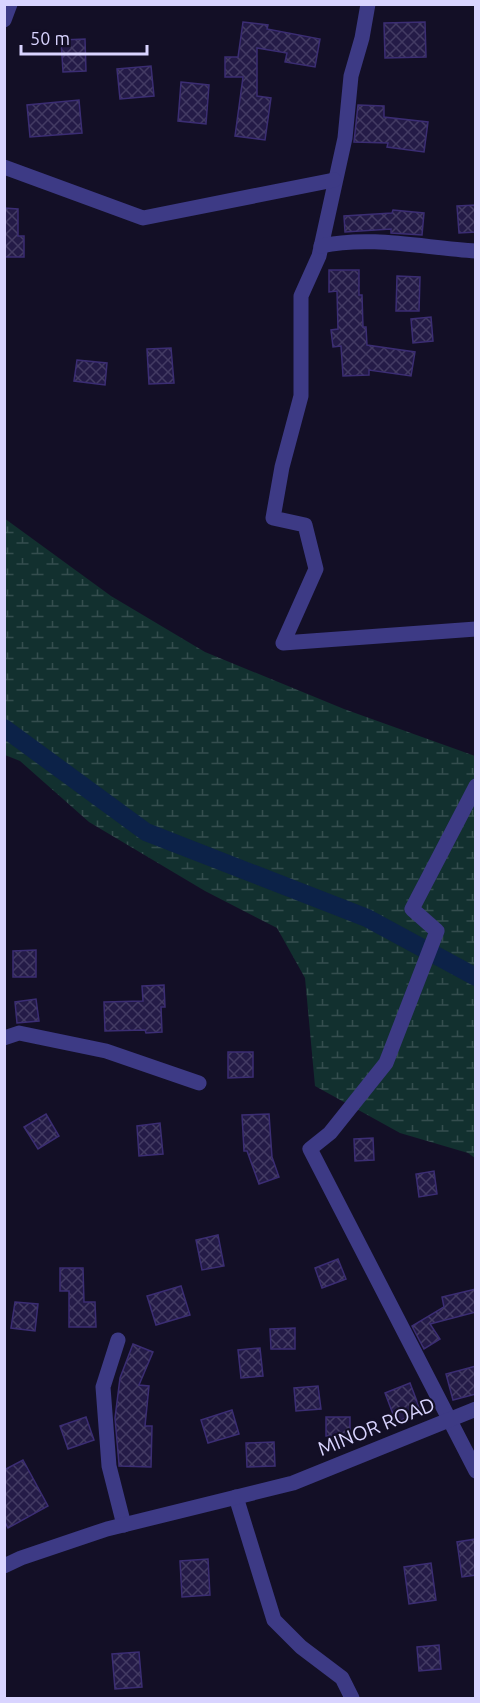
<svg xmlns="http://www.w3.org/2000/svg" width="480" height="1703" font-family="Ubuntu,sans-serif">
	<style>
		.wetland { fill: url(#wetland-marsh) }
		.lines { fill: none; stroke-linecap: round; stroke-linejoin: round }
		.canal { stroke: #0c2248; stroke-width: 18 }
		.building { fill: url(#building-cross-hatch); stroke: #3b2d73; stroke-width: 1.5 }
		.street { stroke: #3d3a85; stroke-width: 15 }
		.labels { text-anchor: middle; dominant-baseline: central; stroke-width: 4.5; stroke-linejoin: round; paint-order: stroke }
		.street-label { font-size: 20px; fill: #d9d4ff; stroke: #130f26 }
	</style>
	<defs>
		<pattern id="wetland-marsh" width="20" height="14" patternUnits="userSpaceOnUse" patternTransform="scale(1.5)"><rect width="20" height="14" fill="#12302f"/><path d="M1 5h8M5 5V1M11 12h8M15 12V8" fill="none" stroke="#344d4e"/></pattern>
		<pattern id="building-cross-hatch" width="8" height="8" patternUnits="userSpaceOnUse" patternTransform="scale(1.5)"><rect width="8" height="8" fill="#241b47"/><path d="M0 0l8 8M0 8l8-8" fill="none" stroke="#433b63"/></pattern>
	</defs>
	<rect width="100%" height="100%" fill="#130f26"/>
	<!-- wetland -->
	<polygon class="wetland" points="4,518 111,596 205,652 344,709 475,756 475,1158 468,1153 400,1133 315,1086 305,978 277,928 205,891 89,822 20,761 5,755"/>
	<g class="lines">
		<!-- canal -->
		<polyline class="canal" points="4,728 146,832 367,918 476,977"/>
	</g>
	<!-- building -->
	<g class="building">
		<polygon points="243,22 268,25 267,29 320,39 315,67 285,62 287,53 257,48 257,96 271,98 265,140 235,136 243,77 225,77 225,57 238,57"/>
		<polygon points="425,22 426,57 385,58 384,23"/>
		<polygon points="85,39 86,71 63,72 61,40"/>
		<polygon points="151,66 154,96 120,99 117,69"/>
		<polygon points="181,82 209,85 206,124 178,121"/>
		<polygon points="79,100 82,133 30,137 27,105"/>
		<polygon points="358,105 384,106 384,117 428,122 424,152 387,147 388,143 354,142"/>
		<polygon points="476,205 476,232 459,233 457,206"/>
		<polygon points="4,208 18,209 18,236 24,236 24,257 4,257"/>
		<polygon points="393,210 424,213 422,235 391,233 391,229 345,232 344,216 392,213"/>
		<polygon points="329,270 359,270 359,295 362,295 363,327 366,327 367,345 415,352 411,376 369,370 369,375 343,376 341,346 333,347 331,330 338,329 337,291 329,292"/>
		<polygon points="397,276 420,277 419,311 396,311"/>
		<polygon points="431,317 433,341 413,343 411,319"/>
		<polygon points="171,348 174,383 149,384 147,349"/>
		<polygon points="77,360 107,363 105,385 74,381"/>
		<polygon points="36,950 36,977 13,977 13,951"/>
		<polygon points="164,985 165,1007 161,1007 162,1032 146,1033 145,1030 105,1031 104,1002 143,1001 142,986"/>
		<polygon points="36,999 39,1021 17,1023 15,1002"/>
		<polygon points="228,1052 253,1052 253,1077 228,1078"/>
		<polygon points="46,1114 59,1136 38,1149 24,1127"/>
		<polygon points="269,1114 272,1157 279,1177 259,1184 247,1151 244,1151 242,1115"/>
		<polygon points="160,1123 163,1154 139,1156 137,1126"/>
		<polygon points="373,1138 374,1160 355,1161 354,1139"/>
		<polygon points="434,1171 437,1194 419,1197 416,1174"/>
		<polygon points="218,1235 224,1266 202,1270 196,1240"/>
		<polygon points="338,1259 346,1279 322,1288 315,1268"/>
		<polygon points="60,1268 83,1268 84,1302 95,1302 96,1327 69,1327 69,1291 60,1291"/>
		<polygon points="181,1286 190,1315 156,1325 147,1296"/>
		<polygon points="476,1289 476,1312 430,1324 440,1339 424,1349 412,1326 444,1307 442,1297"/>
		<polygon points="15,1302 38,1304 35,1331 11,1328"/>
		<polygon points="295,1328 295,1349 271,1349 270,1329"/>
		<polygon points="133,1344 153,1352 139,1385 149,1386 145,1426 152,1426 151,1467 119,1466 119,1464 115,1418 120,1378"/>
		<polygon points="260,1348 263,1376 241,1378 238,1350"/>
		<polygon points="476,1366 476,1394 453,1400 446,1374"/>
		<polygon points="410,1383 421,1412 396,1422 385,1393"/>
		<polygon points="318,1386 321,1409 296,1411 294,1388"/>
		<polygon points="232,1410 239,1434 208,1443 201,1420"/>
		<polygon points="86,1417 94,1440 68,1449 60,1426"/>
		<polygon points="326,1417 350,1417 350,1435 326,1436"/>
		<polygon points="274,1442 275,1466 247,1467 246,1443"/>
		<polygon points="23,1460 48,1506 8,1528 4,1520 4,1470"/>
		<polygon points="476,1539 476,1575 462,1577 457,1542"/>
		<polygon points="208,1559 210,1595 182,1597 180,1561"/>
		<polygon points="431,1563 436,1600 409,1604 404,1567"/>
		<polygon points="439,1645 441,1669 419,1671 417,1647"/>
		<polygon points="139,1652 142,1687 115,1689 112,1654"/>
	</g>
	<g class="lines">
		<!-- street -->
		<g class="street">
			<polyline points="368,4 362,38 351,76 345,138 319,256 301,296 301,396 282,467 273,518 305,525 316,569 283,643 476,629"/>
			<polyline points="4,20 10,4"/>
			<polyline points="4,167 143,218 334,180"/>
			<path d="M321,246C371,235 424,248 476,251"/>
			<polyline points="476,786 412,909 437,931 386,1063 330,1133 310,1149 476,1471"/>
			<polyline points="4,1038 19,1033 106,1051 199,1083"/>
			<polyline points="118,1340 103,1387 109,1466 124,1525"/>
			<polyline points="236,1497 274,1620 301,1647 342,1678 352,1698"/>
			<polyline points="4,1566 21,1558 107,1529 293,1483 476,1409"/>
		</g>
	</g>
	<g class="labels">
		<!-- street labels -->
		<g class="street-label">
			<text transform="translate(376 1426) rotate(-22)">MINOR ROAD</text>
		</g>
	</g>
	<!-- border -->
	<rect width="480" height="1703" fill="none" stroke="#d9d4ff" stroke-width="12"/>
	<!-- scale -->
	<path d="M21 45v9h126v-9" fill="none" stroke="#d9d4ff" stroke-width="3"/>
	<text x="30" y="45" font-size="18" fill="#d9d4ff" stroke="#130f26" stroke-width="4.5" paint-order="stroke">50 m</text>
</svg>
